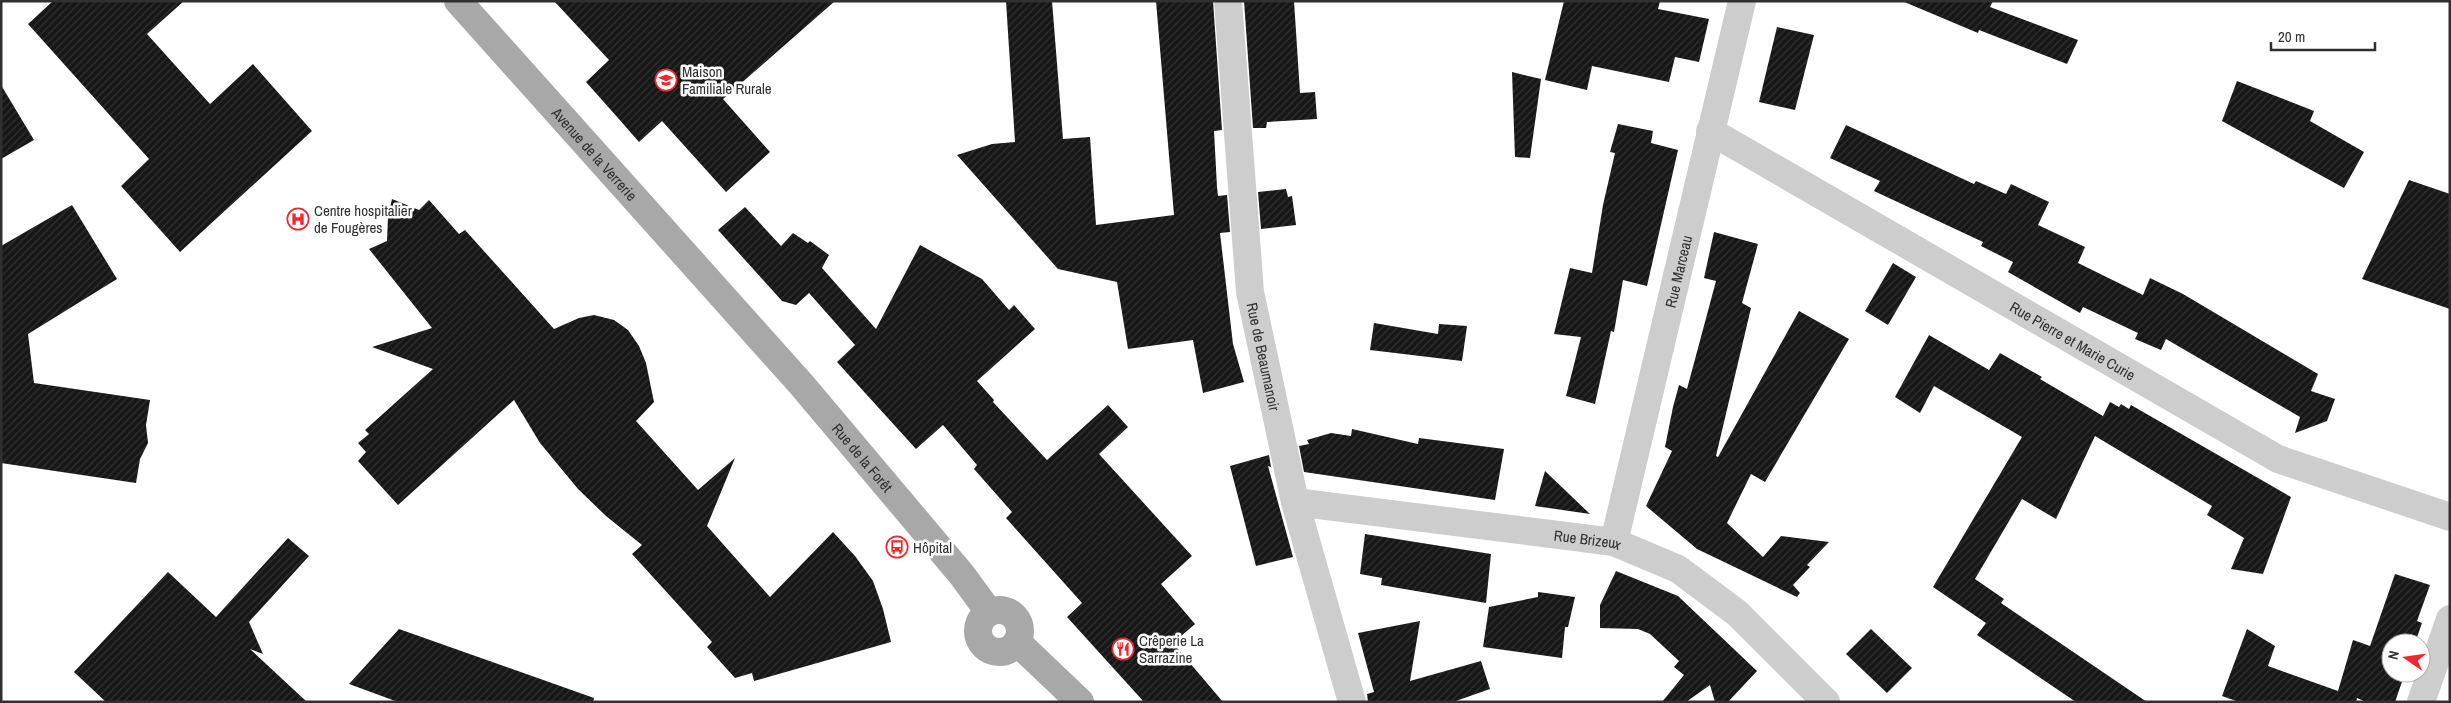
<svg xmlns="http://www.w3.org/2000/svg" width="2451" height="703" font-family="'Archivo Narrow',sans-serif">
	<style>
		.building { fill: url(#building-hatch) }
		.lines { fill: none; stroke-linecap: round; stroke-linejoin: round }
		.minor { stroke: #cdcdcd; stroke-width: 28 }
		.major { stroke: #a8a8a8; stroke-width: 28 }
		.labels { text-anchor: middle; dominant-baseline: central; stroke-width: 5; stroke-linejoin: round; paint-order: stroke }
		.poi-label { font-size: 15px; fill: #303030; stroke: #fff; text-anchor: start }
		.street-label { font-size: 15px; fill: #303030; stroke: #fff }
	</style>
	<defs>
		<pattern id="building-hatch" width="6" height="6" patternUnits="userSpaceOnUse" patternTransform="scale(1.25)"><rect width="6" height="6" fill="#171717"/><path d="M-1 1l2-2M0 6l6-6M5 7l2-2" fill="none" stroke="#303030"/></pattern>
	</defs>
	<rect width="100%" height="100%" fill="#fff"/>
	<!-- building -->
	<g class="building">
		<polygon points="53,1 184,1 147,34 210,104 253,64 312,131 180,252 121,186 149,159 28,24"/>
		<polygon points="554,1 835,1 723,99 770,152 726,192 662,121 639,142 618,118 586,82 609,60"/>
		<polygon points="1006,1 1052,1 1063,139 1090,137 1096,225 1174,215 1156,1 1213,1 1222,130 1214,131 1217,187 1218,196 1227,195 1230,232 1220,233 1233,344 1244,382 1203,393 1193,340 1128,349 1117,282 1058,269 957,155 992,144 1015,142"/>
		<polygon points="1244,1 1294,1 1300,93 1315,92 1317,119 1267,122 1266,128 1253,128"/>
		<polygon points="1564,1 1660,1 1658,9 1709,19 1699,62 1675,57 1669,82 1592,66 1587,90 1545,80"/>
		<polygon points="1902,1 1993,1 1990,7 2078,40 2067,64 1979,30 1978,33"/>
		<polygon points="1777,27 1814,35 1795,110 1759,102"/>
		<polygon points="1512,72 1541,79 1530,158 1515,157"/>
		<polygon points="2237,81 2314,111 2310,121 2364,152 2344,188 2222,121"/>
		<polygon points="1,85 34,140 1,159"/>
		<polygon points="1618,124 1653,131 1651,143 1678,150 1647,286 1623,280 1614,332 1611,331 1595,404 1566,396 1581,337 1554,334 1570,268 1592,273 1603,205 1615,153 1610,152"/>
		<polygon points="1846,125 1974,184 1976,181 2006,194 2011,184 2049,202 2038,225 2085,247 2078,263 2143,295 2150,278 2183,294 2318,374 2311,391 2335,399 2327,421 2295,433 2300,417 2209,364 2166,339 2161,350 2135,339 2138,333 2083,307 2080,313 2008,272 2013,262 1981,246 1983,242 1874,191 1880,181 1830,158"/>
		<polygon points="2409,180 2450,194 2450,309 2362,279"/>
		<polygon points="1286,189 1288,197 1292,196 1296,225 1261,229 1258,192"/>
		<polygon points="392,199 419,210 429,200 459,234 465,230 554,329 579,318 594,315 614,320 628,330 639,346 646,363 654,402 636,421 698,490 735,458 707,526 770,597 833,532 855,556 873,581 883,609 891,642 754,681 752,673 735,678 707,647 712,642 632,554 642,545 606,516 578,489 540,443 514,400 398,505 358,461 366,452 358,443 369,434 365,430 433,369 372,347 432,328 369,249 387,241 388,217"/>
		<polygon points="72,205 117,279 28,334 34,383 150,400 146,425 148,443 140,459 136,483 1,463 1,246"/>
		<polygon points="745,207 781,246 793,233 808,243 810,241 829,255 822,268 876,329 920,245 982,279 1009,310 1014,305 1035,329 977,381 994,400 993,402 1047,460 1108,405 1128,427 1099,454 1192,556 1161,584 1195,624 1173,643 1223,702 1144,702 1067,617 1082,603 1006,518 1012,512 974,469 977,465 943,425 916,449 837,362 855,345 809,293 796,305 782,301 718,230"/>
		<polygon points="1714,232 1758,244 1742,303 1751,308 1716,456 1718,457 1799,311 1849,339 1765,482 1751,474 1727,523 1763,557 1781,536 1829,542 1807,565 1810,567 1793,585 1800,593 1797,597 1697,549 1646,506 1672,451 1665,447 1673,407 1679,385 1687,389 1716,281 1704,278"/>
		<polygon points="1893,263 1916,277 1888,325 1865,311"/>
		<polygon points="1374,323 1438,334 1439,324 1467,326 1462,361 1370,350"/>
		<polygon points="1929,335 1989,370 2000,353 2042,377 2040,379 2103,416 2110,402 2119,407 2121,404 2129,409 2131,405 2291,497 2263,574 2231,569 2244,538 2207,515 2212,506 2095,436 2056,519 2022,499 1975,579 2004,599 2001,603 2147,702 2076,702 1977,635 1986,623 1933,587 2022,437 1934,386 1920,413 1895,397"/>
		<polygon points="1352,429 1418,444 1419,438 1504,449 1495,500 1304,472 1299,446 1309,444 1307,440 1331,433 1351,436"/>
		<polygon points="1269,455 1271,467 1268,466 1293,557 1256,566 1230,466"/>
		<polygon points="1545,471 1590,514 1535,506"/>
		<polygon points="1365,534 1491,554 1486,603 1381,585 1382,578 1360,574"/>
		<polygon points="288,538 309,556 249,622 263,654 250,649 307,702 106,702 74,672 168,572 216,617"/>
		<polygon points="1616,571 1678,596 1757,671 1728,702 1715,702 1710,685 1686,702 1662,702 1684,675 1674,667 1679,661 1650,634 1638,629 1600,628 1600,605"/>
		<polygon points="2395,574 2430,585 2417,621 2422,623 2415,643 2391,643 2391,673 2405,673 2395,702 2366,702 2357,698 2356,702 2239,702 2222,696 2247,629 2275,646 2268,666 2338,691 2353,640 2370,646"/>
		<polygon points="1538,592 1575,597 1568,627 1565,627 1562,658 1483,647 1489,607 1538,597"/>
		<polygon points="1420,621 1410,681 1481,661 1490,689 1453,702 1368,702 1367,694 1374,692 1358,633"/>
		<polygon points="399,629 594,698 593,702 398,702 349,684"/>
		<polygon points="1871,629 1912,668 1887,693 1846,654"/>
	</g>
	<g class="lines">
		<!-- minor -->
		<g class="minor">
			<path id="s1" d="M1228,1L1250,292L1295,502L1352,702"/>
			<path id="s2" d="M1710,131L2278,459L2450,517"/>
			<path id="s3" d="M1295,502L1614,542L1678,569L1737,613L1826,702"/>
			<path id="s4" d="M1614,542L1742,1"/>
			<polyline points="2421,702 2450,619"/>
		</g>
		<!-- major -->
		<g class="major">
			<path id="s5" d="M458,1L801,384L962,575L989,612"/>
			<circle cx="999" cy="631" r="21"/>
			<polyline points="1017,642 1080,702"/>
		</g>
	</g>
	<!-- icons -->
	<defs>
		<g id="school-ring" transform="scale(1.125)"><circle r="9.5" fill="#fff" stroke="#f2262c" stroke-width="1.5"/><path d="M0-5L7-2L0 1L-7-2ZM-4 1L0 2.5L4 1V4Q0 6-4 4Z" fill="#f2262c"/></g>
		<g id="hospital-ring" transform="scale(1.125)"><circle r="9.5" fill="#fff" stroke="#f2262c" stroke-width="1.5"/><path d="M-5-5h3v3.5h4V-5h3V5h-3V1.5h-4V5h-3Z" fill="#f2262c"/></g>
		<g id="bus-ring" transform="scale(1.125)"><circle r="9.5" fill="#fff" stroke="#f2262c" stroke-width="1.5"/><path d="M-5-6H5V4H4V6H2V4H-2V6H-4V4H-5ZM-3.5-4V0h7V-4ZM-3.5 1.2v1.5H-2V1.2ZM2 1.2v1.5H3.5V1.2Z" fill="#f2262c"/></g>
		<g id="restaurant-ring" transform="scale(1.125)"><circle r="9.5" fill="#fff" stroke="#f2262c" stroke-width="1.5"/><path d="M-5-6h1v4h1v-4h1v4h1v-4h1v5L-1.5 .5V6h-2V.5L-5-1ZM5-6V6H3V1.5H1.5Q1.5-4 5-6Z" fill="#f2262c"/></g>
	</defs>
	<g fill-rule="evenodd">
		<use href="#school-ring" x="666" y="80"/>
		<use href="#hospital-ring" x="298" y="219"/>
		<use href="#bus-ring" x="897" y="547"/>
		<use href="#restaurant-ring" x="1123" y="649"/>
	</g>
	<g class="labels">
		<!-- poi labels -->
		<g class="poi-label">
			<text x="682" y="71">Maison<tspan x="682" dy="17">Familiale Rurale</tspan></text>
			<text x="314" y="210">Centre hospitalier<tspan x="314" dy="17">de Fougères</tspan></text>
			<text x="913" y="547">Hôpital</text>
			<text x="1139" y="640">Crêperie La<tspan x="1139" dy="17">Sarrazine</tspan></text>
		</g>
		<!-- street labels -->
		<g class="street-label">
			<text stroke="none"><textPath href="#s5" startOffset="205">Avenue de la Verrerie</textPath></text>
			<text stroke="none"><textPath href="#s4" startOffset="278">Rue Marceau</textPath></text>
			<text stroke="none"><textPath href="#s2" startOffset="419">Rue Pierre et Marie Curie</textPath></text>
			<text stroke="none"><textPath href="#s1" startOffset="358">Rue de Beaumanoir</textPath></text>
			<text stroke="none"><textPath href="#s5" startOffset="610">Rue de la Forêt</textPath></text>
			<text stroke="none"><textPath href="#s3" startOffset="295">Rue Brizeux</textPath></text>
		</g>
	</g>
	<!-- border -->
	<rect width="2451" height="703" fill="none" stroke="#303030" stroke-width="5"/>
	<!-- north arrow -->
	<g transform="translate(2406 658) rotate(283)"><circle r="24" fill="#ffffff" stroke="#acacac"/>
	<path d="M0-4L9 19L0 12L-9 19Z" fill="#f2262c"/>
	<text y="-8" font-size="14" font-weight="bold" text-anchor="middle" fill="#303030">N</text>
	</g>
	<!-- scale -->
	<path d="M2271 42v8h104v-8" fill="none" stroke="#303030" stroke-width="2.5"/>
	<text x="2278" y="42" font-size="15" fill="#303030" stroke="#ffffff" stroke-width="4" paint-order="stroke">20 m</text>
</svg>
